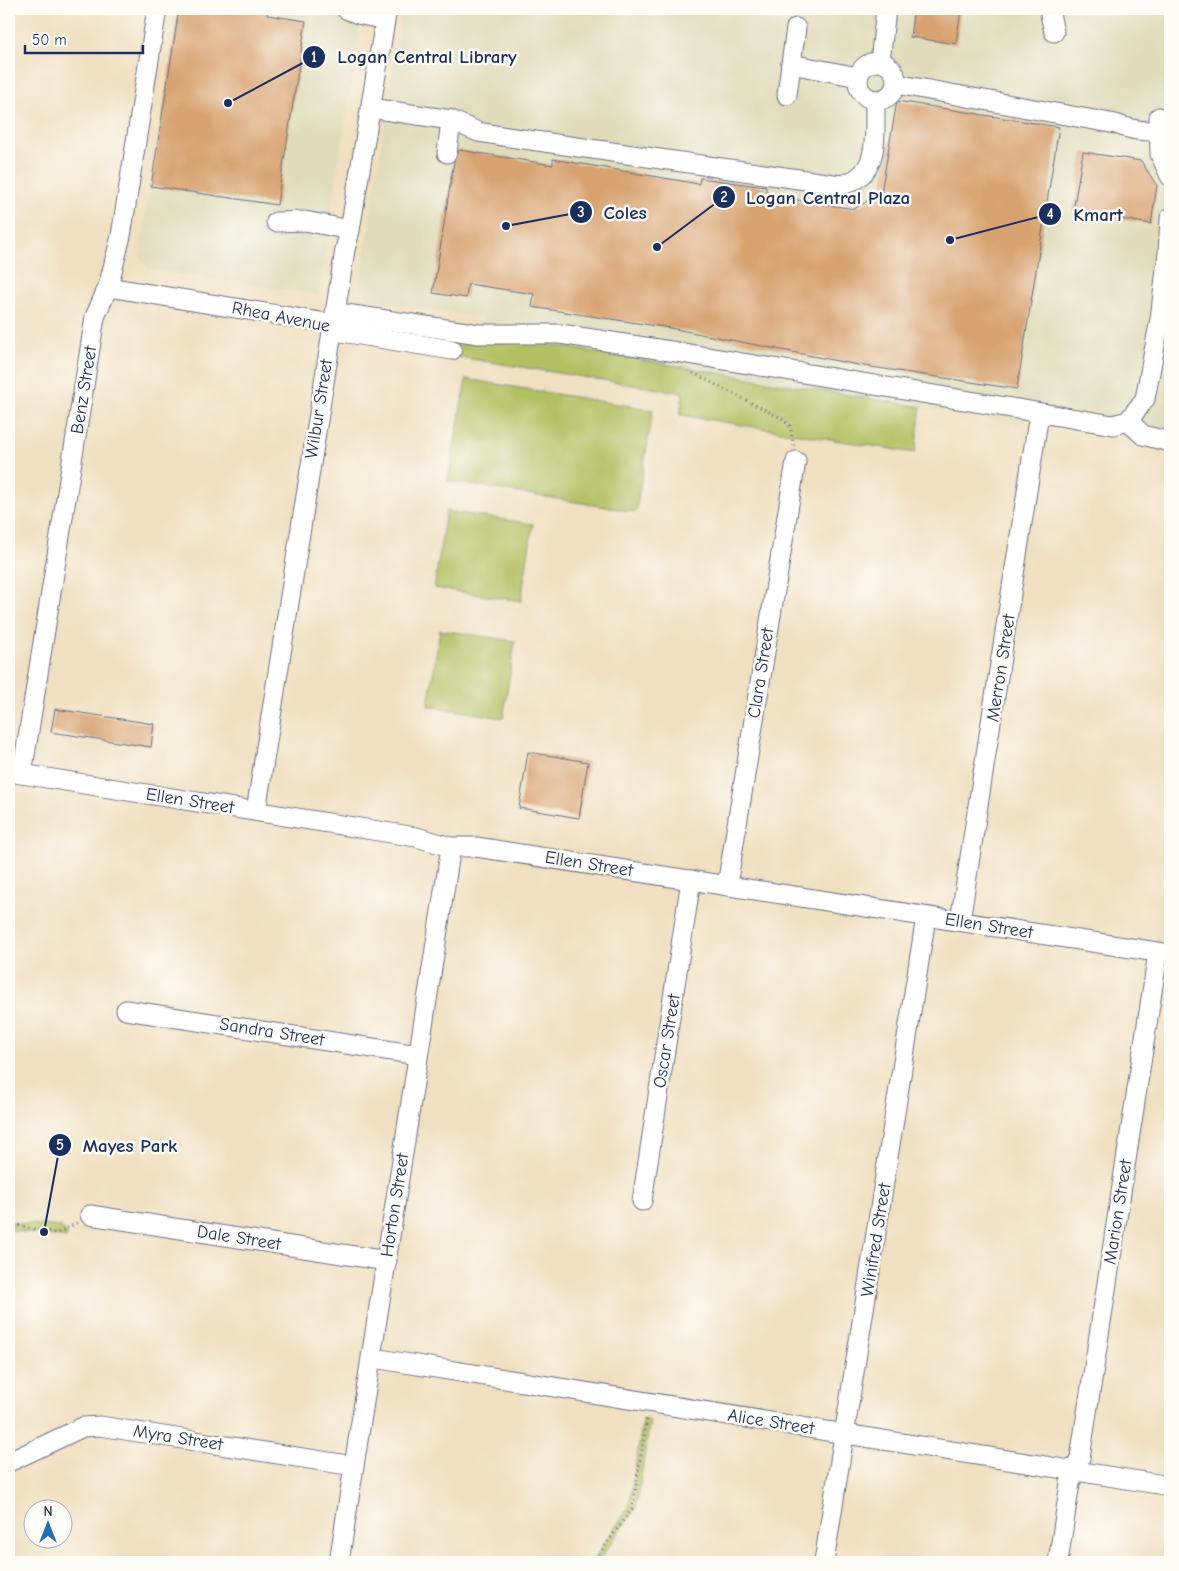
<svg xmlns="http://www.w3.org/2000/svg" width="1179" height="1571" font-family="'Comic Neue',sans-serif">
	<style>
		.built { fill: #e0dcbb }
		.green { fill: #b2c062; stroke: #667860 }
		.building { fill: #d8a26f }
		.lines { fill: none; stroke-linecap: round; stroke-linejoin: round }
		.minor-casing { stroke: #666d80; stroke-width: 21 }
		.path { stroke: #666d80; stroke-width: 3; stroke-dasharray: 1 4; stroke-linecap: butt }
		.minor { stroke: #fff; stroke-width: 19 }
		.labels { text-anchor: middle; dominant-baseline: central; stroke-width: 5; stroke-linejoin: round; paint-order: stroke }
		.street-label { font-size: 18px; fill: #1b2f5e; stroke: #fdfcf7 }
		.leader { fill: none; stroke: #1b2f5e; stroke-width: 2 }
		.callout-dot { fill: #1b2f5e; stroke: #fdfcf7; stroke-width: 2 }
		.mark-label { font-size: 15px; text-anchor: middle; font-weight: bold; fill: #fff }
		.callout-label { font-size: 19px; text-anchor: middle; font-weight: bold; fill: #1b2f5e; stroke: #fdfcf7; stroke-width: 5; stroke-linejoin: round; paint-order: stroke }
	</style>
	<rect width="100%" height="100%" fill="#fdfcf7"/>
	<filter id="ink" filterUnits="userSpaceOnUse"><feTurbulence type="fractalNoise" baseFrequency=".02" numOctaves="2"/><feDisplacementMap in="SourceGraphic" scale="10" xChannelSelector="R" yChannelSelector="G"/><feConvolveMatrix kernelMatrix="1 2 1 2 8 2 1 2 1" color-interpolation-filters="sRGB"/></filter>
	<filter id="wash" filterUnits="userSpaceOnUse"><feTurbulence type="fractalNoise" baseFrequency=".0096" numOctaves="4" result="noise"/><feDisplacementMap in="SourceGraphic" scale="20" xChannelSelector="R" yChannelSelector="G"/><feGaussianBlur stdDeviation="1.12" result="paint"/><feColorMatrix in="noise" values="0 0 0 0 0 0 0 0 0 0 0 0 0 0 0 0 0 1.4 0 .05"/><feComposite in="paint" operator="in"/></filter>
	<g filter="url(#wash)">
		<rect width="100%" height="100%" fill="#f0dfc0"/>
		<!-- built -->
		<g class="built">
			<polygon points="178,9 363,9 318,295 149,269 142,261 140,255"/>
			<polygon points="402,9 1170,9 1170,431 1023,405 1020,424 540,343 477,342 482,318 369,299 360,285"/>
		</g>
		<!-- green -->
		<g class="green">
			<polygon points="454,341 540,343 921,407 915,453 680,415 683,393 452,356"/>
			<polygon points="466,379 653,410 636,512 448,481"/>
			<polygon points="446,511 533,524 521,601 434,588"/>
			<polygon points="440,630 515,641 503,718 428,706"/>
			<polygon points="9,1222 61,1227 67,1234 66,1238 9,1230"/>
			<polygon points="643,1419 650,1421 636,1508 598,1562 592,1562 629,1507"/>
		</g>
		<g id="blocks">
			<!-- building -->
			<g class="building">
				<polygon points="179,9 268,9 267,15 306,21 277,205 151,186"/>
				<polygon points="914,9 961,9 956,44 910,37"/>
				<polygon points="897,101 1059,127 1017,389 858,365 670,328 532,307 534,294 468,284 466,298 433,293 454,161 459,150 553,165 553,159 699,184 700,178 766,187 766,195 854,209 881,193"/>
				<polygon points="1083,152 1141,161 1157,186 1151,224 1073,211"/>
				<polygon points="55,709 154,724 151,747 51,732"/>
				<polygon points="528,752 588,762 579,818 519,808"/>
			</g>
		</g>
	</g>
	<g filter="url(#ink)">
		<use href="#blocks" fill-opacity="0" stroke="#666d80" stroke-width="1"/>
		<g class="lines">
			<!-- minor casing -->
			<g class="minor-casing">
				<g id="minor">
					<polyline points="346,9 358,14 385,20"/>
					<polyline points="1049,9 1054,32"/>
					<polyline points="796,28 791,64 858,77"/>
					<polyline points="880,62 886,9"/>
					<circle cx="877" cy="81" r="19"/>
					<path d="M896,84L1116,124C1133,131 1151,133 1170,129"/>
					<polyline points="787,95 791,64"/>
					<path d="M371,108L451,120L478,132L502,136L840,185C882,177 874,134 875,100"/>
					<polyline points="1159,117 1160,154 1170,176"/>
					<polyline points="447,153 451,120"/>
					<polyline points="276,222 305,221 350,230"/>
					<polyline points="108,287 333,324 342,332 452,350"/>
					<polyline points="333,324 346,314 479,334 560,334 677,352 1113,425 1128,421 1145,399 1160,319 1168,253 1170,218"/>
					<polyline points="1128,421 1143,435 1170,442"/>
					<polyline points="9,772 416,837 451,847 476,847 1170,954"/>
					<polyline points="22,774 95,317 108,287 121,236 157,9"/>
					<polyline points="256,811 345,250 350,230 387,9"/>
					<polyline points="727,886 796,461"/>
					<polyline points="960,921 1039,414"/>
					<polyline points="126,1010 418,1055"/>
					<polyline points="642,1201 691,880"/>
					<polyline points="90,1215 387,1261"/>
					<polyline points="373,1358 1170,1486"/>
					<polyline points="9,1462 83,1427 100,1426 354,1466"/>
					<polyline points="339,1562 451,847"/>
					<polyline points="824,1562 926,917"/>
					<polyline points="1058,1562 1070,1483 1080,1458 1158,953"/>
				</g>
			</g>
			<!-- path -->
			<g class="path">
				<polyline points="693,373 781,418 790,426 794,446"/>
				<polyline points="9,1224 57,1233 77,1223"/>
				<polyline points="593,1562 632,1509 647,1419"/>
			</g>
			<!-- minor -->
			<use href="#minor" class="minor"/>
		</g>
	</g>
	<g class="labels">
		<!-- street labels -->
		<g class="street-label">
			<text transform="translate(281 317) rotate(11)">Rhea Avenue</text>
			<text transform="translate(84 390) rotate(-81)">Benz Street</text>
			<text transform="translate(319 409) rotate(-81)">Wilbur Street</text>
			<text transform="translate(1001 668) rotate(-81)">Merron Street</text>
			<text transform="translate(761 673) rotate(-81)">Clara Street</text>
			<text transform="translate(190 801) rotate(9)">Ellen Street</text>
			<text transform="translate(589 864) rotate(9)">Ellen Street</text>
			<text transform="translate(989 926) rotate(9)">Ellen Street</text>
			<text transform="translate(272 1032) rotate(9)">Sandra Street</text>
			<text transform="translate(667 1041) rotate(-81)">Oscar Street</text>
			<text transform="translate(395 1205) rotate(-81)">Horton Street</text>
			<text transform="translate(1118 1212) rotate(-81)">Marion Street</text>
			<text transform="translate(239 1238) rotate(9)">Dale Street</text>
			<text transform="translate(876 1240) rotate(-81)">Winifred Street</text>
			<text transform="translate(771 1422) rotate(9)">Alice Street</text>
			<text transform="translate(178 1438) rotate(9)">Myra Street</text>
		</g>
	</g>
	<!-- callouts -->
	<path class="leader" d="M228 103L314 57M657 247L724 197M506 226L581 212M950 240L1050 214M44 1232L60 1145"/>
	<g class="callout-dot">
		<circle cx="228" cy="103" r="5"/>
		<circle cx="657" cy="247" r="5"/>
		<circle cx="506" cy="226" r="5"/>
		<circle cx="950" cy="240" r="5"/>
		<circle cx="44" cy="1232" r="5"/>
		<circle cx="314" cy="57" r="12"/>
		<circle cx="724" cy="197" r="12"/>
		<circle cx="581" cy="212" r="12"/>
		<circle cx="1050" cy="214" r="12"/>
		<circle cx="60" cy="1145" r="12"/>
	</g>
	<g class="mark-label">
		<text x="314" y="62">1</text>
		<text x="724" y="202">2</text>
		<text x="581" y="217">3</text>
		<text x="1050" y="219">4</text>
		<text x="60" y="1150">5</text>
	</g>
	<g class="callout-label">
		<text x="427" y="63">Logan Central Library</text>
		<text x="828" y="204">Logan Central Plaza</text>
		<text x="625" y="219">Coles</text>
		<text x="1098" y="221">Kmart</text>
		<text x="130" y="1152">Mayes Park</text>
	</g>
	<!-- margin -->
	<rect width="1179" height="1571" fill="none" stroke="#fdfcf7" stroke-width="30"/>
	<!-- north arrow -->
	<g transform="translate(48 1524)"><circle r="24" fill="#fdfcf7" stroke="#a3aaba"/>
	<path d="M0-4L9 19L0 12L-9 19Z" fill="#1f6fb2"/>
	<text y="-8" font-size="14" font-weight="bold" text-anchor="middle" fill="#1b2f5e">N</text>
	</g>
	<!-- scale -->
	<path d="M25 45v8h118v-8" fill="none" stroke="#1b2f5e" stroke-width="2.5"/>
	<text x="32" y="45" font-size="15" fill="#1b2f5e" stroke="#fdfcf7" stroke-width="4" paint-order="stroke">50 m</text>
</svg>
